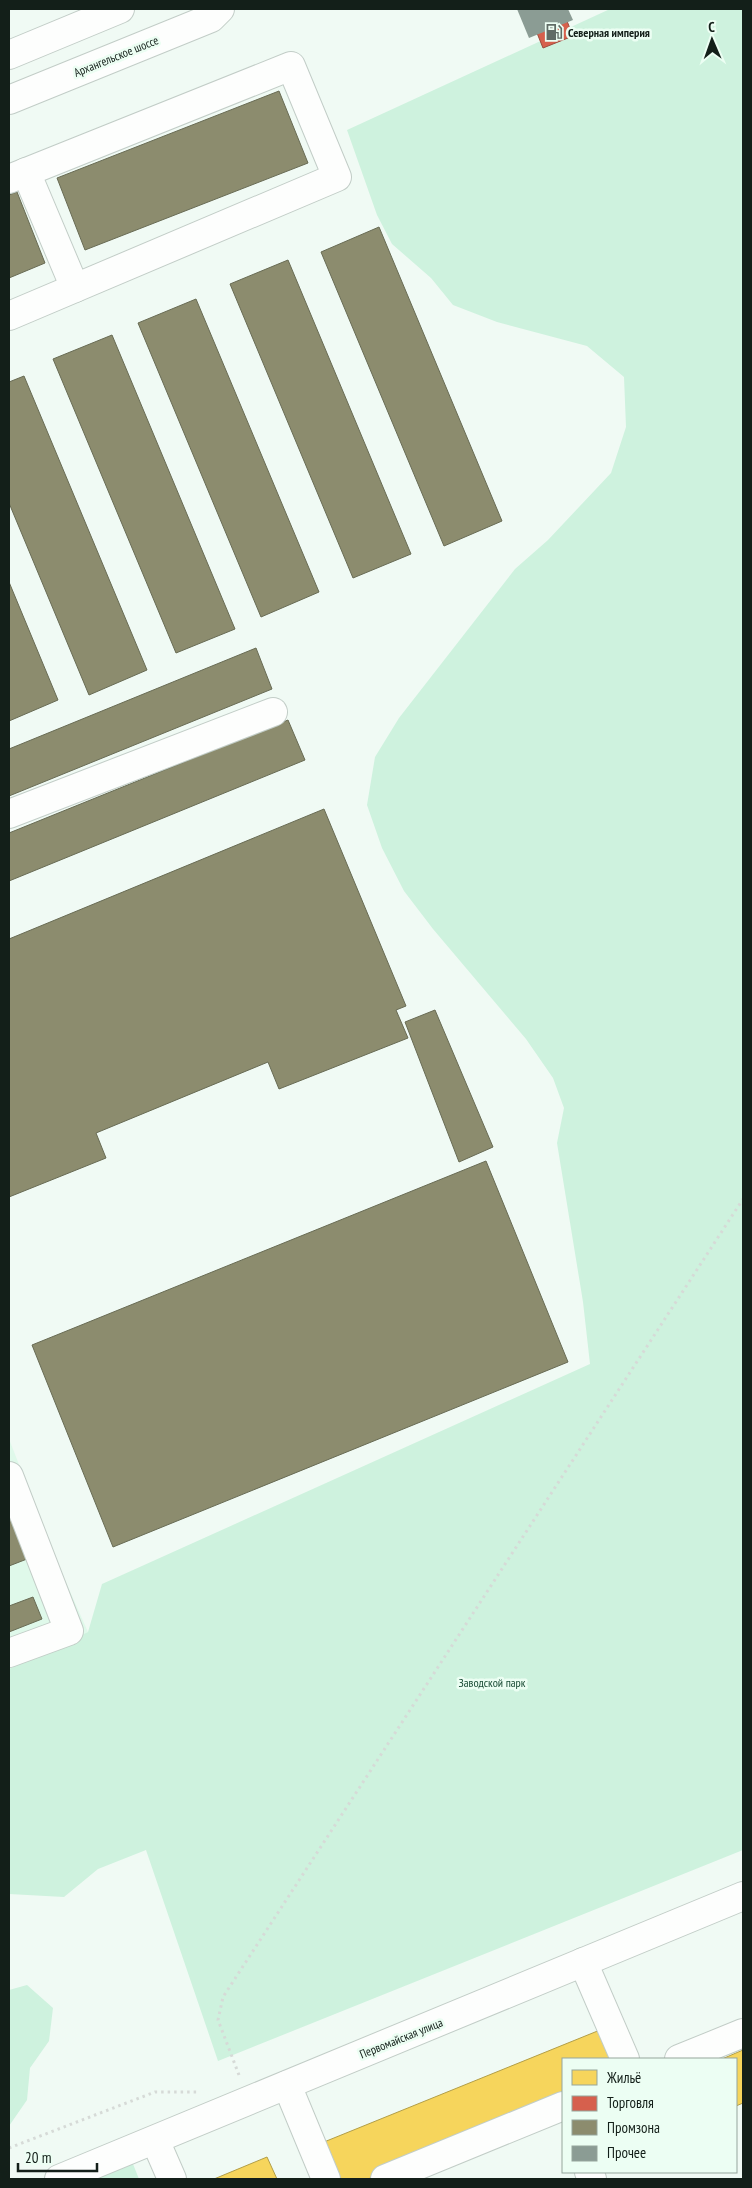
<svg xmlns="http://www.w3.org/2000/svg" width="752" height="2188" font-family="'PT Sans Narrow',sans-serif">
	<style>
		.built { fill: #dff9ea }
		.green { fill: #cef2de }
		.homes { fill: #f6d55c; stroke: #b29e48 }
		.shops { fill: #d6604d; stroke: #9c4c3d }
		.industry { fill: #8c8c6e; stroke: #686b54 }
		.building { fill: #8b9c94 }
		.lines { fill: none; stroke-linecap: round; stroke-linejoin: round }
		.minor-casing { stroke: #c2cdc7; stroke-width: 30 }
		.major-casing { stroke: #c2cdc7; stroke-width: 30 }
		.path { stroke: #d6dad7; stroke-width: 3; stroke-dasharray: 2.5 4; stroke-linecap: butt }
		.minor { stroke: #fdfefd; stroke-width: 28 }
		.major { stroke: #fdfefd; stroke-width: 28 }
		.labels { text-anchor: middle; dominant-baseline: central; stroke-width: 5; stroke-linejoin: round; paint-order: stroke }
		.poi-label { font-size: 12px; font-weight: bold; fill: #131f19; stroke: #ecfef3; text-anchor: start }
		.street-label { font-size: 12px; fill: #131f19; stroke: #ecfef3 }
		.park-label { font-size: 12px; fill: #194b34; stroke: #ecfef3 }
	</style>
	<rect width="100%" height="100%" fill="#f0faf4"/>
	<!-- built -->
	<polygon class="built" points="9,1439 59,1567 88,1632 9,1669"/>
	<!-- green -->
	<g class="green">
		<polygon points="610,9 743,9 743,1850 218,2061 146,1850 98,1869 64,1897 9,1894 9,1669 88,1632 102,1584 590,1364 583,1302 557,1143 564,1108 553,1078 526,1039 433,929 404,891 382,848 367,805 375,757 399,718 515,569 548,540 611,473 626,427 624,377 587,346 497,322 453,305 431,278 392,244 377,215 347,130"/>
		<polygon points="27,1985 53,2008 49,2041 30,2068 27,2100 9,2126 9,1990"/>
		<polygon points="133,2164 139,2179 96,2179"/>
	</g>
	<!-- homes -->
	<g class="homes">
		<polygon points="600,2030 612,2059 563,2059 563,2100 368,2179 339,2179 324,2142"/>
		<polygon points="743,2050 743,2103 736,2106 736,2059 722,2059"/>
		<polygon points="267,2157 277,2179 214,2179"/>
	</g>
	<!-- shops -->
	<polygon class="shops" points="565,16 573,36 543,48 535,28"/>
	<!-- industry -->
	<g class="industry">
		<polygon points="279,91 308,163 85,250 57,178"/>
		<polygon points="17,192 45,263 9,278 9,195"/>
		<polygon points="379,227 502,521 444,546 321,252"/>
		<polygon points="288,260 411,554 353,578 230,284"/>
		<polygon points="196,299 319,592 261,617 138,323"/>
		<polygon points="112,335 235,629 176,653 53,359"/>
		<polygon points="24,376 147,670 89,695 9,503 9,382"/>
		<polygon points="9,582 58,700 9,721"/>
		<polygon points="256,648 272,689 9,796 9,749"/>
		<polygon points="288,720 305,760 9,881 9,833"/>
		<polygon points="324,809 406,1006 396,1010 408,1038 279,1089 268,1062 96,1133 106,1158 9,1197 9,939"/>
		<polygon points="435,1010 493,1147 459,1162 405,1022"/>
		<polygon points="486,1161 568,1362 113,1547 32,1345"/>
		<polygon points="9,1514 27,1559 9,1566"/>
		<polygon points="33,1597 42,1619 9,1632 9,1606"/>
	</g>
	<!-- building -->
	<polygon class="building" points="517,9 568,9 573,20 529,38"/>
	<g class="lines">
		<!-- minor casing -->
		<g class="minor-casing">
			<g id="minor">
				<polyline points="26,172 75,288"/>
				<polyline points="9,179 291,66 337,177 9,316"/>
				<polyline points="9,814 273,712"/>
				<polyline points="9,1476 69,1631 9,1653"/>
				<polyline points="583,1962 625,2059"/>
				<polyline points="679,2059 743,2033"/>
				<polyline points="287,2085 326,2179"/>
				<polyline points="155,2140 172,2179"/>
				<polyline points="589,2172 592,2179"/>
				<polyline points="59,2179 743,1896"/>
				<polyline points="385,2179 563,2106"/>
			</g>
		</g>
		<!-- major casing -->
		<g class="major-casing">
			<g id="major">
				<polyline points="9,55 120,9"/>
				<polyline points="9,100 211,18 220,9"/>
			</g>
		</g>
		<!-- path -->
		<g class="path">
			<polyline points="239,2075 218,2020 223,1997 743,1199"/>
			<polyline points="9,2148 155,2092 197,2092"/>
		</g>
		<!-- minor -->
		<use href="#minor" class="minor"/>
		<!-- major -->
		<use href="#major" class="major"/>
	</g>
	<!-- icons -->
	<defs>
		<g id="fuel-bare" transform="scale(1.35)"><path d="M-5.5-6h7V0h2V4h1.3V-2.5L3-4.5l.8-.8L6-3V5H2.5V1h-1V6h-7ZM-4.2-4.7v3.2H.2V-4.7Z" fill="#606c66" stroke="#ecfef3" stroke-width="2.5" paint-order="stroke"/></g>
	</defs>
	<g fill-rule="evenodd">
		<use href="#fuel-bare" x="554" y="32"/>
	</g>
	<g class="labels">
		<!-- poi labels -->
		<g class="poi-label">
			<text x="568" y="32">Северная империя</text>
		</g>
		<!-- street labels -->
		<g class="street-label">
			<text transform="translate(116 56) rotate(-22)">Архангельское шоссе</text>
			<text transform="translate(401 2038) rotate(-22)">Первомайская улица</text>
		</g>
		<!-- park labels -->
		<g class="park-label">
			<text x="492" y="1682">Заводской парк</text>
		</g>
	</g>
	<!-- border -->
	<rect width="752" height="2188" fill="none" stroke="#131f19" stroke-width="20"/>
	<!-- legend -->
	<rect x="562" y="2058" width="175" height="115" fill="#ecfef3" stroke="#95a59c"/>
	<rect x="572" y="2070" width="25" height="15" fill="#f6d55c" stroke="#95a59c"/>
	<text x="607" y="2083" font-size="15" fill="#131f19">Жильё</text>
	<rect x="572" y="2096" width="25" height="15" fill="#d6604d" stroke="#95a59c"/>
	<text x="607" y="2108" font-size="15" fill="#131f19">Торговля</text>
	<rect x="572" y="2120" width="25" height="15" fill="#8c8c6e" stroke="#95a59c"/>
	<text x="607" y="2133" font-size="15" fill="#131f19">Промзона</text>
	<rect x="572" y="2146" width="25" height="15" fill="#8b9c94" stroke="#95a59c"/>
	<text x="607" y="2158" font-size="15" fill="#131f19">Прочее</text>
	<!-- north arrow -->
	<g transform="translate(712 40) rotate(358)" stroke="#ecfef3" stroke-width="4" paint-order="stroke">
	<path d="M0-4L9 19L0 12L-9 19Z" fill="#131f19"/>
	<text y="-8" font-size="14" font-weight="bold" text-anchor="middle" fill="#131f19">С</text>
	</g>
	<!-- scale -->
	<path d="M18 2163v8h79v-8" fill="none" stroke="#131f19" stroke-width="2.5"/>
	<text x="25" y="2163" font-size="15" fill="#131f19" stroke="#ecfef3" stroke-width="4" paint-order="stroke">20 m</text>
</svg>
